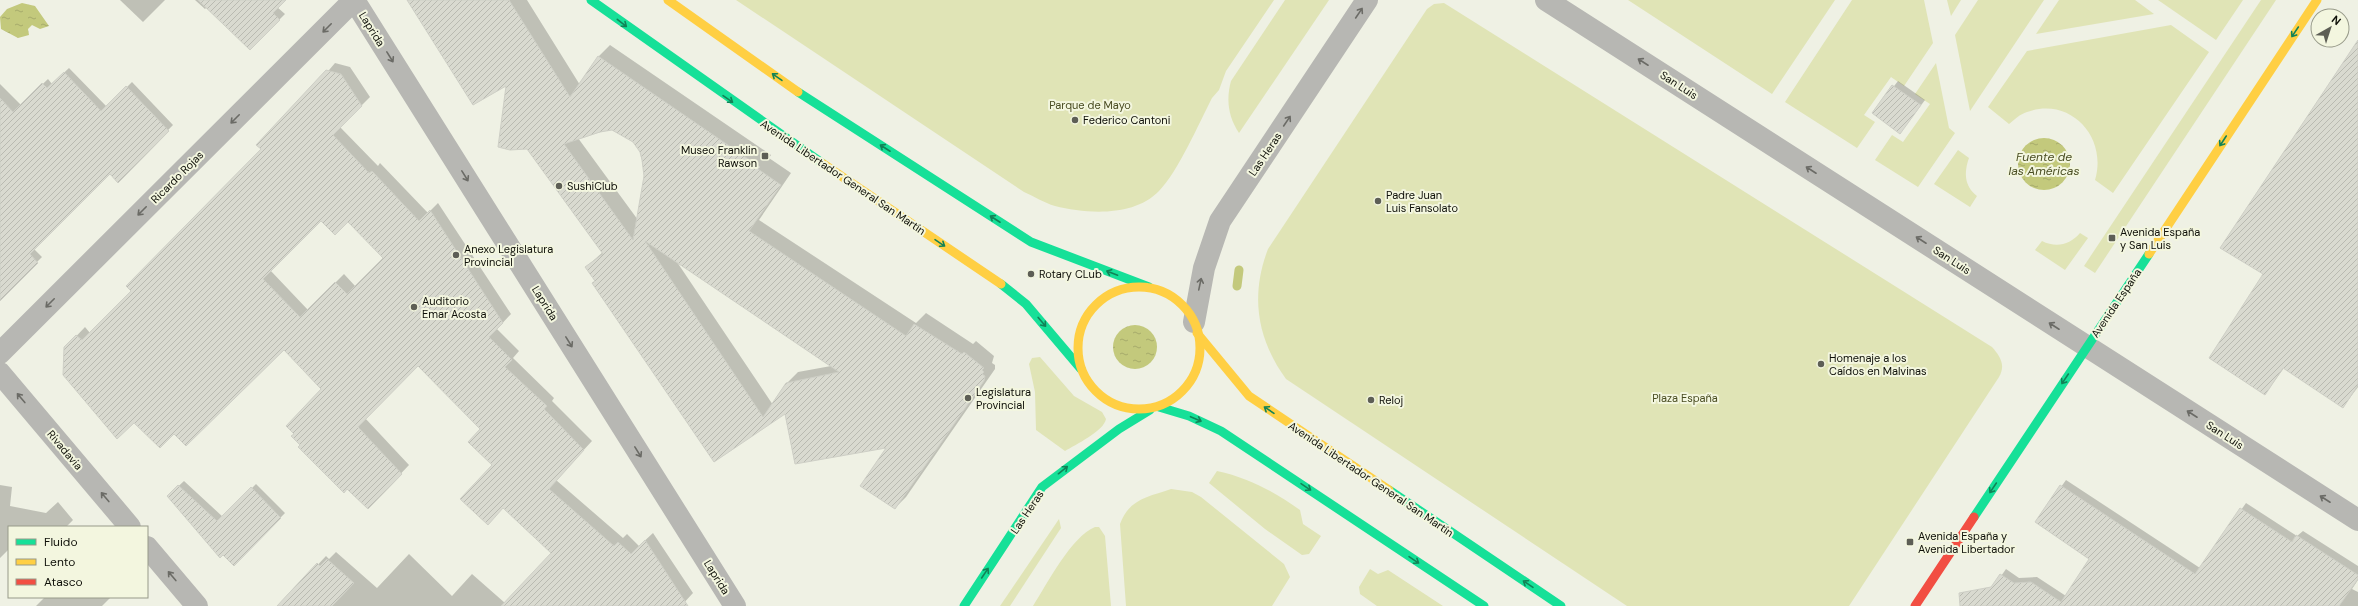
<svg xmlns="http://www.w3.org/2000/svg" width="2358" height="606" font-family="'DM Sans',sans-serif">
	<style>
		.green { fill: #e0e4b6 }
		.water { fill: url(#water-ripples) }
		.shadow { fill: #0003; fill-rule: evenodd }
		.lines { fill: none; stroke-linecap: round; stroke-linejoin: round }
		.stream { stroke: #c3c97c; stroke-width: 9 }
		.building { fill: url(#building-hatch); stroke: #cecfc6; fill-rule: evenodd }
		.street { stroke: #b7b7b3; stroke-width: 22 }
		.fast { stroke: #16e098; stroke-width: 9 }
		.slow { stroke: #ffcf43; stroke-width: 9 }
		.jam { stroke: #f24e42; stroke-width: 9 }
		.oneway { stroke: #6b6b66 }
		.oneway2 { stroke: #128257 }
		.poi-dot { fill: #5d5e55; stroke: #f3f6df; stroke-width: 1.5 }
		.labels { text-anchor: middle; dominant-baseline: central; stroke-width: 4; stroke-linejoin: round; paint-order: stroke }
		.street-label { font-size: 11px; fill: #0e0f08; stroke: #f3f6df }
		.park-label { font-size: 11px; fill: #494c21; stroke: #f3f6df }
		.poi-label { font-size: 11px; fill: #0e0f08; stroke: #f3f6df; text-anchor: start }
		.water-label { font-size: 12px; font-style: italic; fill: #4a4e23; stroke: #f3f6df }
	</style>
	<defs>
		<pattern id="water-ripples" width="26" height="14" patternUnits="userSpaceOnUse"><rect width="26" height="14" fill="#c3c97c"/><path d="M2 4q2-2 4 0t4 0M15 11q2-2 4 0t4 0" fill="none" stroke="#a6ab6a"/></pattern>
		<pattern id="building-hatch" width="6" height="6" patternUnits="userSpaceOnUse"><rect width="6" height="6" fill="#d9dad0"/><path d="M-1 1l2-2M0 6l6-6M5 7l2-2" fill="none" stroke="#b9bab1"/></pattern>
	</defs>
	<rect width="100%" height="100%" fill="#eff1e4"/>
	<!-- green -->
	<g class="green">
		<path d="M736,0H1274L1226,71L1219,90L1212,98C1199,123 1178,172 1159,191C1134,217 1087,214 1055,206C1044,203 1034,196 1024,192Z"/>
		<path d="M1285,0H1329L1239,133C1228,117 1226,99 1231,81Z"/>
		<polygon points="1628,0 1835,0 1772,94"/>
		<polygon points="1852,0 1924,0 1933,43 1904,86 1891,77 1864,115 1875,122 1857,148 1785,102"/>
		<polygon points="1947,0 1961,0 1951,16"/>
		<polygon points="1978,0 2044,0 1970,111 1955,35"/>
		<polygon points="2059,0 2135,0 2154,14 2036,34"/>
		<polygon points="2158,0 2243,0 2216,40"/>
		<polygon points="2261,0 2276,0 2095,273 2084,266"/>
		<path d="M1444,3L1992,347C2000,356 2006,365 1999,377L1849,606H1627L1286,379C1257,339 1250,296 1268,249L1427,9L1434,4Z"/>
		<path d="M2171,25L2209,52L2113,193L2095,180C2108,137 2070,96 2027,112C2020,114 2014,120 2009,124L1988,107L2027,51Z"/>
		<polygon points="1936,63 1949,128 1955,133 1918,187 1875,160 1892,135 1903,142 1930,104 1915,94"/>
		<path d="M1958,150L1969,158C1964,172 1964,186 1977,196L1970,207L1934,184Z"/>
		<path d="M2080,233L2088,238L2065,270L2035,250L2042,241C2056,248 2070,245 2080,233Z"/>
		<path d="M1040,357L1074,396L1102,412L1106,419C1104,431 1075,445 1065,451L1036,430L1035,392L1029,364L1032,358Z"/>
		<path d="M1217,471C1249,478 1273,491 1300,510L1303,524L1321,536L1309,554L1302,555L1265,529L1209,483Z"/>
		<path d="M1171,489L1192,492L1201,497L1284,564L1290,577L1272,606H1126L1120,524C1129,499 1148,497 1171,489Z"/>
		<polygon points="1059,519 1061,528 1010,606 1000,606"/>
		<path d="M1095,527H1099L1105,536L1111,606H1033C1047,584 1071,537 1095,527Z"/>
		<polygon points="1370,569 1378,574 1388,570 1443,606 1377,606 1360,594 1359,587"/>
	</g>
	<!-- water -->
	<g class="water">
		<polygon points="22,3 35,6 49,26 40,29 32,25 28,29 29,35 18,38 1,29 0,17 7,9"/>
		<circle cx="2044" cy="164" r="26"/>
		<circle cx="1135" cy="347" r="22"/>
	</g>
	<!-- shadow -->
	<g class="shadow">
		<polygon points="120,0 165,0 143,22"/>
		<polygon points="195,0 284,0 277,7 285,14 250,49 207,7 205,9"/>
		<path d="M408,0H527L580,85L599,56L610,45L771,155L769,158L791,173L759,220L916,323L926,313L973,344L976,341L994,356L992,363L995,365V369L906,497L895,508L888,447L786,412L714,460L586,267L603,252L507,84ZM612,129L633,141L641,152L645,176L638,220L578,138ZM677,262L831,366L798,372L786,384L773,405Z"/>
		<polygon points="2358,43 2358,387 2343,407 2284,368 2265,394 2264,274"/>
		<path d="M335,63L350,67L370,97L340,127L378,166L380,163L428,213L438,203L511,314L497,329L519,351L513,358L554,398L552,401L592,441L556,480L623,538L627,534L639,546L653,533L693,593L681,606H279L326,556L329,559L336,552L377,588L409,554L452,596L472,574L505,603L552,553L494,464L481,429L418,364L365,418L409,465L376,500L301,445L295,434L323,389L284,348L174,432L65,348L85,327L90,333L132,291L262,149ZM321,220H348L384,258L356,287L344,274L308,310L270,270Z"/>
		<polygon points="69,68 107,107 132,82 173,125 118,181 110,173 34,249 42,257 13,286 0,285 0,84 21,105 48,79 52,84"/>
		<polygon points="1898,81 1925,100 1900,133 1873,113"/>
		<polygon points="2066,480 2200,568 2246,503 2297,536 2303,531 2358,566 2358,580 2352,589 2358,592 2358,606 1980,606 2006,569 2019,578 2037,577 2066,596 2091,559 2036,522"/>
		<polygon points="184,481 223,517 256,484 285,513 234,565 168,496"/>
		<polygon points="0,485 12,487 10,506 46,513 58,502 73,520 66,527 9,527 9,549 0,558"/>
		<polygon points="45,597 111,597 102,606 36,606"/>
	</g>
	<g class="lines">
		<!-- stream -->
		<polyline class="stream" points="1237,286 1239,270"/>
	</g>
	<!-- building -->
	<g class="building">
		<polygon points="198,0 286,0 273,13 280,20 250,50"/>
		<path d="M407,0H509L570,97L598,56L760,167L758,169L781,185L749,231L906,336L914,324L962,354L964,352L984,368L982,370L984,372L982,374L985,376L984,381L895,509L860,486L886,448L795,464L785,414L714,462L592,283L595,281L585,267L603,254L527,149L510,150L498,147L506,86L473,105ZM612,130L633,142L640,152L642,160L644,176L633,240L564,144L600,132ZM645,241L839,372L786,383L763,417Z"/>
		<polygon points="2358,40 2358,385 2343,408 2283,368 2265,395 2209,358 2263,274 2220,248"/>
		<path d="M326,70L341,74L362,106L333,135L369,173L372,171L419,221L430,210L503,323L489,337L512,360L505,367L547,406L544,409L584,450L549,489L614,546L618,542L631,554L645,540L688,606H501L551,553L503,508L488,525L460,499L492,465L468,442L480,429L418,366L358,427L402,474L368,509L347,489L344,493L298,447L300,445L291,436L294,434L286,426L321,389L284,350L186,446L174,434L160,448L134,423L117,439L63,375L64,347L76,335L82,340L131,291L126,286L261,149L256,145ZM321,221L335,235L348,222L383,258L347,294L335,282L300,317L263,279Z"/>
		<polygon points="64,72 101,111 126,86 169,131 118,183 110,174 30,254 38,263 0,301 0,98 13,112 42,83 47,88"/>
		<polygon points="1892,85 1921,105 1900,134 1872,113"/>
		<polygon points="178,485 217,521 251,487 281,518 234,566 223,555 220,558 167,496"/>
		<polygon points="2060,485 2195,574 2240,508 2292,542 2296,535 2358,575 2358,579 2339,606 1960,606 1959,593 1991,587 2000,574 2014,583 2031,582 2061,602 2089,559 2035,522"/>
		<polygon points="327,559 354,583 332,606 277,606 317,563 320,566"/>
	</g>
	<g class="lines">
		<!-- street -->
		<g class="street">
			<polyline points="354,0 735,606"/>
			<polyline points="1546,0 2358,520"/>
			<polyline points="1194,322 1204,268 1220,221 1367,0"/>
			<polyline points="0,353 354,0"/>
			<polyline points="0,373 130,527"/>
			<polyline points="147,547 197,606"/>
		</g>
		<!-- fast -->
		<g class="fast">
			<polyline points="591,0 822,163"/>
			<polyline points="798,92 1031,242 1149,287"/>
			<polyline points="1001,284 1026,304 1081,369"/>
			<polyline points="1159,407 1189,416 1221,431 1484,606"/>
			<polyline points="1389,490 1561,606"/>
			<polyline points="1974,517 2149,254"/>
			<polyline points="964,606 1042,487 1119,429 1150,410"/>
		</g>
		<!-- slow -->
		<g class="slow">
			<polyline points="668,0 798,92"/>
			<polyline points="822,163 1001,284"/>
			<polyline points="2149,254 2317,0"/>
			<circle cx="1139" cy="348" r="61"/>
			<polyline points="1197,333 1249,396 1389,490"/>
		</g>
		<!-- jam -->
		<polyline class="jam" points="1915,606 1974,517"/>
	</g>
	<!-- one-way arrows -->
	<defs><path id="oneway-shaft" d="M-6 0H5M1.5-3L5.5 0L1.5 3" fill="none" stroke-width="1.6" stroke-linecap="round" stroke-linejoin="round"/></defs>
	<g class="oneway">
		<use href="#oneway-shaft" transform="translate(1359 13) rotate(-56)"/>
		<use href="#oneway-shaft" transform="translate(327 28) rotate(135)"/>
		<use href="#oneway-shaft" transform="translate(390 57) rotate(58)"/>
		<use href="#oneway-shaft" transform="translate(1643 62) rotate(-147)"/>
		<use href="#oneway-shaft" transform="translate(235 119) rotate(135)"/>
		<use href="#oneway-shaft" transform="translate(1287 121) rotate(-56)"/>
		<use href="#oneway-shaft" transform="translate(1811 170) rotate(-147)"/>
		<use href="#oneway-shaft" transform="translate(465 176) rotate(58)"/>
		<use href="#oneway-shaft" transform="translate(142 211) rotate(135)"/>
		<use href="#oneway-shaft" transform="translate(1921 240) rotate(-147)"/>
		<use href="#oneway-shaft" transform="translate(1200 284) rotate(-78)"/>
		<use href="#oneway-shaft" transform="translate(50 303) rotate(135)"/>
		<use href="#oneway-shaft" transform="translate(2054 326) rotate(-147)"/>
		<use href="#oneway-shaft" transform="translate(569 342) rotate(58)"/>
		<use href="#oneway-shaft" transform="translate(21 398) rotate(-130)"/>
		<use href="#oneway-shaft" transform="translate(2192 414) rotate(-147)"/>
		<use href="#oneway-shaft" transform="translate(638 452) rotate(58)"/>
		<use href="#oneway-shaft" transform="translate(105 497) rotate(-130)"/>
		<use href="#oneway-shaft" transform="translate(2325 499) rotate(-147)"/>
		<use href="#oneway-shaft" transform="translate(172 576) rotate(-130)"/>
	</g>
	<g class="oneway2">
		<use href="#oneway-shaft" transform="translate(622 23) rotate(38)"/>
		<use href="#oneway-shaft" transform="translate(2295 32) rotate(124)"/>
		<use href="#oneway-shaft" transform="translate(777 77) rotate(-145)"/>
		<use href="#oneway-shaft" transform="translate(728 99) rotate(35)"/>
		<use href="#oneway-shaft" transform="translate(2223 141) rotate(123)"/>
		<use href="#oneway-shaft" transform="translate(885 148) rotate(-147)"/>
		<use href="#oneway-shaft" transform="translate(995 219) rotate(-147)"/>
		<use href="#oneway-shaft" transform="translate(940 243) rotate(34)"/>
		<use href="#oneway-shaft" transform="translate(1112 273) rotate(-159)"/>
		<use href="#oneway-shaft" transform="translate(1042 322) rotate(50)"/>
		<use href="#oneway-shaft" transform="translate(2065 379) rotate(124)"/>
		<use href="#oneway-shaft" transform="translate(1269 410) rotate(-146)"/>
		<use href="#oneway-shaft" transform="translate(1196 419) rotate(23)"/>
		<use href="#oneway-shaft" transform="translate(1063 470) rotate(-39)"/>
		<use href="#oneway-shaft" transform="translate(1306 487) rotate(34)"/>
		<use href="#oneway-shaft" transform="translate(1993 488) rotate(124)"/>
		<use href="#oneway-shaft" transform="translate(1414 560) rotate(34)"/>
		<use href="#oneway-shaft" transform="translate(985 573) rotate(-56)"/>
		<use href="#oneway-shaft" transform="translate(1528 584) rotate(-146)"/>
	</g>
	<!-- markers -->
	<g class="poi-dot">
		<circle cx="1075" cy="120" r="4"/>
		<rect x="761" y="152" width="8" height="8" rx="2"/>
		<circle cx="559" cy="186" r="4"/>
		<circle cx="1378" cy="201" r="4"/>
		<rect x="2108" y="234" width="8" height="8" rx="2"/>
		<circle cx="456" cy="255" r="4"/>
		<circle cx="1031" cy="274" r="4"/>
		<circle cx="414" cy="307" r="4"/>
		<circle cx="1821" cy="364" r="4"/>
		<circle cx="968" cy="398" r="4"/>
		<circle cx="1371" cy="400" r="4"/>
		<rect x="1906" y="538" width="8" height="8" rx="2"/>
	</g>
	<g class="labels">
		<!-- street labels -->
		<g class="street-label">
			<text transform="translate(372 29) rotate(58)">Laprida</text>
			<text transform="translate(1679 85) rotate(33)">San Luis</text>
			<text transform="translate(1265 154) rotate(-56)">Las Heras</text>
			<text transform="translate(177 177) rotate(-45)">Ricardo Rojas</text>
			<text transform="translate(843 177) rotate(34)">Avenida Libertador General San Martín</text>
			<text transform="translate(1952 260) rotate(33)">San Luis</text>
			<text transform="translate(545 303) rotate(58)">Laprida</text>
			<text transform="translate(2116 303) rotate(-56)">Avenida España</text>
			<text transform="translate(2225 435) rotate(33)">San Luis</text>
			<text transform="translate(65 450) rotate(50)">Rivadavia</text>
			<text transform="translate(1371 479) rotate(34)">Avenida Libertador General San Martín</text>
			<text transform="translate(1027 512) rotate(-56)">Las Heras</text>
			<text transform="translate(717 577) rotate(58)">Laprida</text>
		</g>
		<!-- park labels -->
		<g class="park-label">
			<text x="1090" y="105">Parque de Mayo</text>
			<text x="1685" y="398">Plaza España</text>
		</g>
		<!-- poi labels -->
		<g class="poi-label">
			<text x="1083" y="120">Federico Cantoni</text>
			<text x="757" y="150" text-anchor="end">Museo Franklin<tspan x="757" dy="13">Rawson</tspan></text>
			<text x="567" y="186">SushiClub</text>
			<text x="1386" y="195">Padre Juan<tspan x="1386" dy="13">Luis Fansolato</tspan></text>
			<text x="2120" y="232">Avenida España<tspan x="2120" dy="13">y San Luis</tspan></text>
			<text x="464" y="249">Anexo Legislatura<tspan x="464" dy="13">Provincial</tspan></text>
			<text x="1039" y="274">Rotary CLub</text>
			<text x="422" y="301">Auditorio<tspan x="422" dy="13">Emar Acosta</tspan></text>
			<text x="1829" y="358">Homenaje a los<tspan x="1829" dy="13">Caídos en Malvinas</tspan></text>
			<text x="976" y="392">Legislatura<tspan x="976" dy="13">Provincial</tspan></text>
			<text x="1379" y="400">Reloj</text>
			<text x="1918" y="536">Avenida España y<tspan x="1918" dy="13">Avenida Libertador</tspan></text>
		</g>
		<!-- water labels -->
		<g class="water-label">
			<text x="2044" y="157">Fuente de<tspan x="2044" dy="14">las Américas</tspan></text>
		</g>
	</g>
	<!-- legend -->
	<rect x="8" y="526" width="140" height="72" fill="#f3f6df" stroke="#979a89"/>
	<rect x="16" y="539" width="20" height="6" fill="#16e098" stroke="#979a89"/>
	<text x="44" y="546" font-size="12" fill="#0e0f08">Fluido</text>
	<rect x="16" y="559" width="20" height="6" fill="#ffcf43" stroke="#979a89"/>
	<text x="44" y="566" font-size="12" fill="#0e0f08">Lento</text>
	<rect x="16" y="579" width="20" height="6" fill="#f24e42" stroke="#979a89"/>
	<text x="44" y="586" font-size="12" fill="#0e0f08">Atasco</text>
	<!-- north arrow -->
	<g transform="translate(2330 28) rotate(39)"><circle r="19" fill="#f3f6df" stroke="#979a89"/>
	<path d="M0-3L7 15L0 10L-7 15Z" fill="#5d5e55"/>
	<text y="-6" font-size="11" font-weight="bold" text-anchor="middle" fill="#0e0f08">N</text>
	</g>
</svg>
